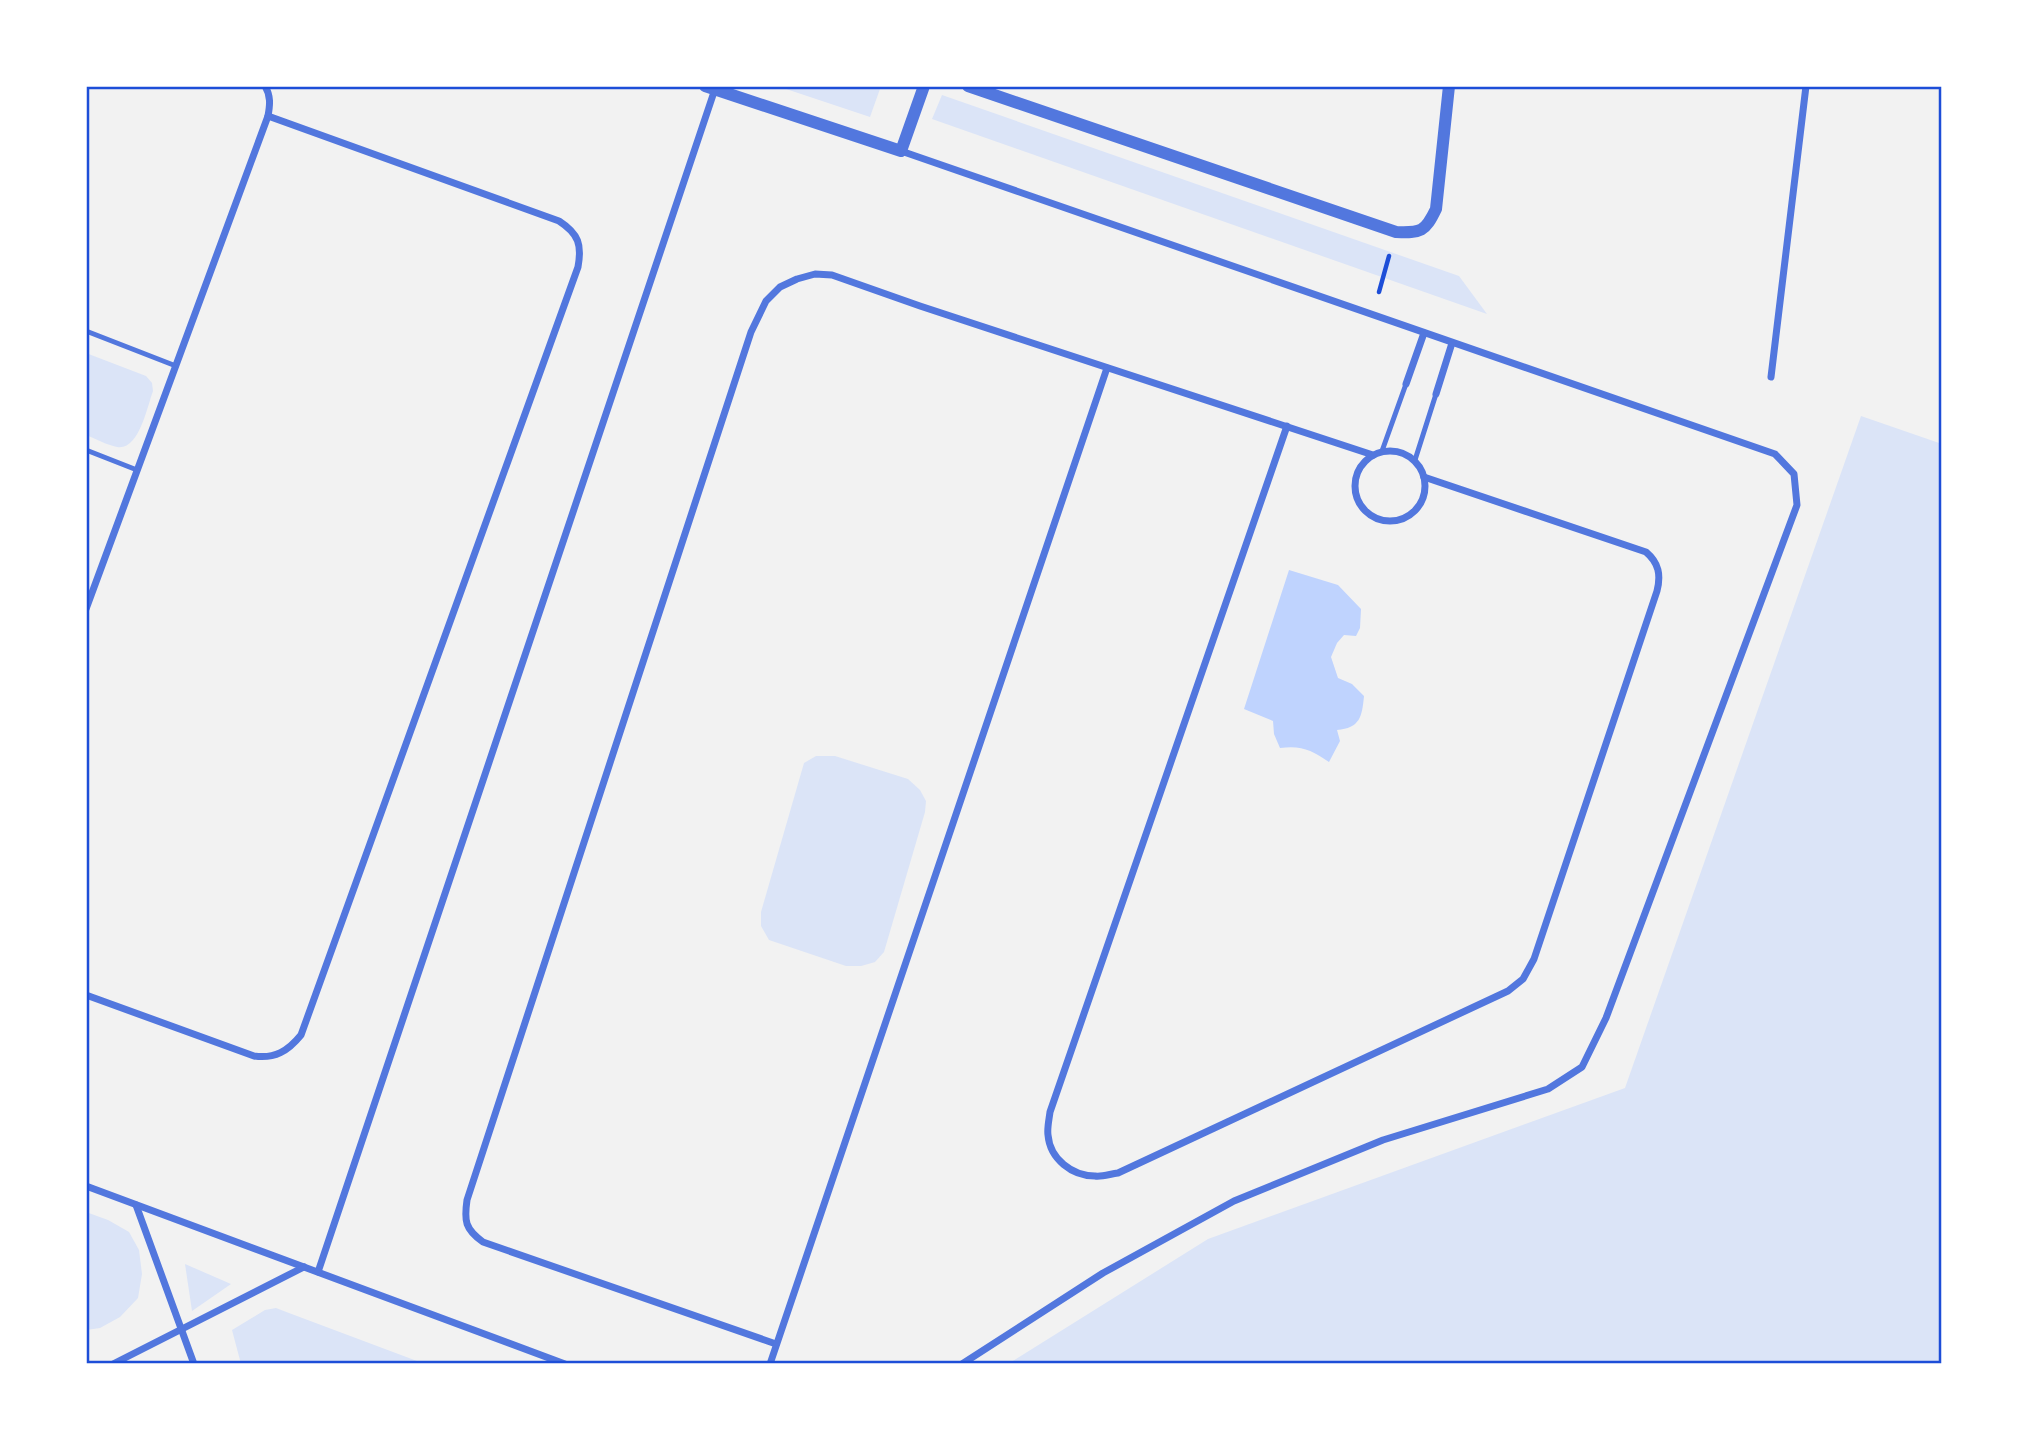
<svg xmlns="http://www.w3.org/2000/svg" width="2028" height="1450" font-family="Roboto,sans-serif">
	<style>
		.green { fill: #dbe4f7 }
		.water { fill: #bfd3fe }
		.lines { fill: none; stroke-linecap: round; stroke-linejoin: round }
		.path { stroke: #1d4ed8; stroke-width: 4.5 }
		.service { stroke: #5277de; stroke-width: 5 }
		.minor { stroke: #5277de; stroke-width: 7 }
		.tertiary { stroke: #5277de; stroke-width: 12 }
		.neatline { fill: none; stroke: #1d4ed8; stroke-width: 2.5 }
	</style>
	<rect width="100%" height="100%" fill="#f2f2f2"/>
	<!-- green -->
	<g class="green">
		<polygon points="777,86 881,86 870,117"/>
		<polygon points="942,95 1459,276 1487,314 932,119"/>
		<path d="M86,353L146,376L152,383L153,391C147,407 139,451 117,447C107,445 96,439 86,435Z"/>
		<polygon points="1861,416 1942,444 1942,1364 1008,1364 1208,1239 1625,1088"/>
		<polygon points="816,756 835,756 908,779 920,790 926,801 925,812 884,952 875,962 861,966 846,966 769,940 761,926 761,912 804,763"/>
		<polygon points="86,1212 108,1220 129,1232 139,1250 142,1274 138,1298 120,1317 100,1328 86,1330"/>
		<polygon points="185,1264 231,1284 192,1311"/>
		<polygon points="276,1308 289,1313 425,1364 241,1364 232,1330 265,1310"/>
	</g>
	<!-- water -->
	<path class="water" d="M1289,570L1338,585L1361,609L1360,628L1356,636L1344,635L1337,643L1331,657L1338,678L1352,684L1364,696C1362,717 1360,728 1337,730L1340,741L1329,762C1312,750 1301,745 1280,748L1274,734L1273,721L1244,709Z"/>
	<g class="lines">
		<!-- path -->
		<polyline class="path" points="1379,292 1389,256"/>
		<!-- service -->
		<g class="service">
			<polyline points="86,331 176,366"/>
			<polyline points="86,450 137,470"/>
			<polyline points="1382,451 1406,384"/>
			<polyline points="1415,460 1436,394"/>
		</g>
		<!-- minor -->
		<g class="minor">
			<polyline points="901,151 1775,454 1794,474 1797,505 1606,1018 1582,1067 1548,1089 1383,1140 1234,1201 1103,1273 962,1364"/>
			<polyline points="1771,377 1806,86"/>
			<polyline points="1406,384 1424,333"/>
			<polyline points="1436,394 1452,343"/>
			<path d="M1287,426L1050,1112C1049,1120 1047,1128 1048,1135C1050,1159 1072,1176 1095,1176C1102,1177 1110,1174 1118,1173L1508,991L1523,979L1534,959L1657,591C1661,575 1659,563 1646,552L1424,477"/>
			<circle cx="1390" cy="486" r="35"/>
			<path d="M86,609L268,116C270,105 271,96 265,86"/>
			<path d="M86,995L254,1056C275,1059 288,1051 301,1035L578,267C582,245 579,234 559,221L268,116"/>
			<polyline points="86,1186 565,1364"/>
			<polyline points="136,1205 194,1364"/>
			<polyline points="318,1272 715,89"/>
			<path d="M776,1344L483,1242C465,1229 464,1221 467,1200L751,332L766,301L780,287L797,279L815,274L832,275L920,306L1373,455"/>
			<polyline points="113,1364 304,1267"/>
			<polyline points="770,1364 1107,368"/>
		</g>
		<!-- tertiary -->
		<g class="tertiary">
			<polyline points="705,86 901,151 924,86"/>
			<path d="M968,86L1396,232C1421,233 1425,232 1436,209L1449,86"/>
		</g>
	</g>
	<!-- border -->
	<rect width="2028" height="1450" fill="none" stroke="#ffffff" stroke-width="175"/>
	<rect x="88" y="88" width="1852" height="1274" class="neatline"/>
</svg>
